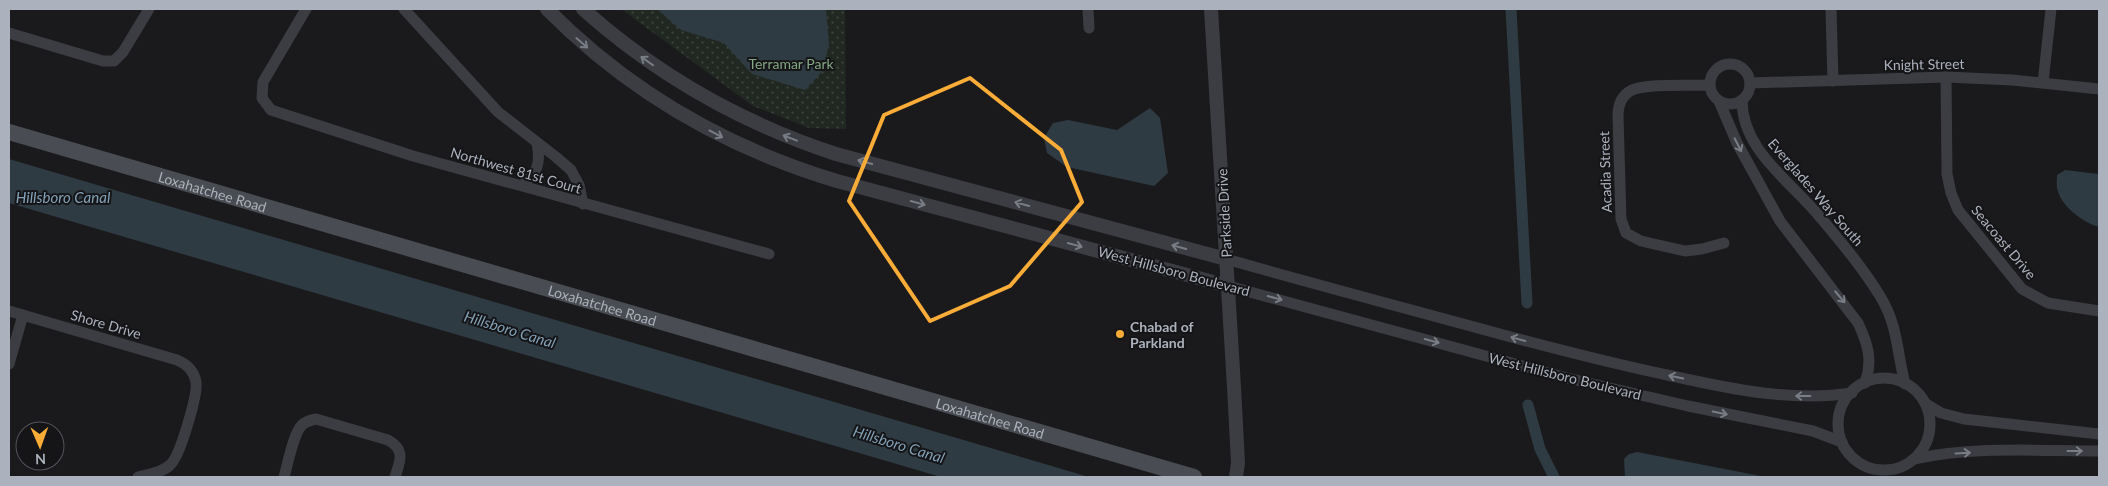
<svg xmlns="http://www.w3.org/2000/svg" width="2108" height="486" font-family="Lato,sans-serif">
	<style>
		.green { fill: url(#green-dots) }
		.water { fill: #2f3b42 }
		.lines { fill: none; stroke-linecap: round; stroke-linejoin: round }
		.canal { stroke: #2f3b42; stroke-width: 11 }
		.minor { stroke: #3b3d42; stroke-width: 11 }
		.tertiary { stroke: #3b3d42; stroke-width: 14 }
		.secondary { stroke: #494c52; stroke-width: 16 }
		.oneway { stroke: #797d86 }
		.marked { fill: none; stroke: #f9ac37; stroke-width: 4; stroke-linejoin: round }
		.poi-dot { fill: #f9ac37; stroke: #151518; stroke-width: 2 }
		.labels { text-anchor: middle; dominant-baseline: central; stroke-width: 4; stroke-linejoin: round; paint-order: stroke }
		.park-label { font-size: 14px; fill: #83a883; stroke: #151518 }
		.street-label { font-size: 14px; fill: #acb2bd; stroke: #151518 }
		.poi-label { font-size: 14px; font-weight: bold; fill: #acb2bd; stroke: #151518; text-anchor: start }
		.water-label { font-size: 15px; font-style: italic; fill: #83a2b8; stroke: #151518 }
	</style>
	<defs>
		<pattern id="green-dots" width="8" height="8" patternUnits="userSpaceOnUse" patternTransform="scale(1.25)"><rect width="8" height="8" fill="#202821"/><path d="M2 2h.1M6 6h.1" fill="none" stroke="#3e453f" stroke-width="1.8" stroke-linecap="round"/></pattern>
	</defs>
	<rect width="100%" height="100%" fill="#1a1a1d"/>
	<!-- green -->
	<polygon class="green" points="621,9 845,9 846,129 809,128 753,106"/>
	<!-- water -->
	<g class="water">
		<polygon points="657,9 826,9 829,45 822,72 805,90 752,74 724,43 681,30"/>
		<polygon points="1150,108 1160,118 1168,173 1154,186 1067,167 1047,153 1044,138 1053,123 1068,120 1117,130"/>
		<polygon points="9,159 1089,477 941,477 9,203"/>
		<path d="M2065,170L2099,174V227C2084,223 2062,207 2058,191C2056,186 2057,180 2057,175Z"/>
		<polygon points="1637,452 1766,477 1625,477 1624,459 1629,454"/>
	</g>
	<g class="lines">
		<!-- canal -->
		<g class="canal">
			<polyline points="1511,9 1527,303"/>
			<polyline points="1528,405 1540,449 1554,477"/>
		</g>
		<!-- minor -->
		<g class="minor">
			<polyline points="306,9 263,82 262,98 271,110 413,156 769,254"/>
			<polyline points="404,9 498,112 556,157 571,170 579,185 583,204"/>
			<polyline points="1088,9 1089,28"/>
			<polyline points="1831,9 1833,81"/>
			<polyline points="9,33 103,61 114,61 123,52 149,9"/>
			<circle cx="1730" cy="84" r="20"/>
			<polyline points="1946,77 1947,174 1951,193 1958,210 2022,289 2048,303 2099,311"/>
			<polyline points="1750,83 1946,77 2012,80 2099,89"/>
			<polyline points="2043,83 2051,9"/>
			<path d="M1710,85C1692,86 1646,83 1632,90C1622,95 1618,105 1618,116L1621,219L1626,233L1641,241L1685,251L1702,249L1724,243"/>
			<path d="M1742,100C1742,151 1791,181 1820,217C1841,242 1863,268 1880,296C1898,325 1897,353 1905,384"/>
			<path d="M1719,101L1737,143L1780,221L1858,323C1868,344 1873,361 1865,383"/>
			<path d="M522,185C538,171 541,164 537,143"/>
			<path d="M1226,259C1321,286 1416,311 1511,337C1564,351 1618,365 1672,376C1731,389 1791,402 1852,393"/>
			<polyline points="1228,286 1567,378 1688,406 1813,431 1842,442"/>
			<path d="M9,311L177,360C187,364 194,371 196,382C198,394 180,457 170,465C162,473 149,474 138,477"/>
			<polyline points="9,364 23,315"/>
			<circle cx="1884" cy="424" r="46"/>
			<polyline points="1926,404 1941,413 1964,419 2099,434"/>
			<path d="M1915,459C1973,446 2040,451 2099,451"/>
			<path d="M284,477C288,464 293,434 302,425C306,421 311,420 316,419L388,440C406,450 400,461 395,477"/>
		</g>
		<!-- tertiary -->
		<g class="tertiary">
			<path d="M547,9C628,91 727,148 837,181L1228,286"/>
			<path d="M583,9C658,76 741,123 836,154L1226,259"/>
			<polyline points="1211,9 1234,387 1238,463 1236,477"/>
		</g>
		<!-- secondary -->
		<path class="secondary" id="s1" d="M9,132L1194,477"/>
	</g>
	<!-- one-way arrows -->
	<defs><path id="oneway-shaft" d="M-6 0H5M1.5-3L5.5 0L1.5 3" fill="none" stroke-width="1.6" stroke-linecap="round" stroke-linejoin="round" transform="scale(1.25)"/></defs>
	<g class="oneway">
		<use href="#oneway-shaft" transform="translate(582 43) rotate(41)"/>
		<use href="#oneway-shaft" transform="translate(647 61) rotate(-145)"/>
		<use href="#oneway-shaft" transform="translate(716 134) rotate(28)"/>
		<use href="#oneway-shaft" transform="translate(790 138) rotate(-159)"/>
		<use href="#oneway-shaft" transform="translate(1738 145) rotate(63)"/>
		<use href="#oneway-shaft" transform="translate(865 162) rotate(-165)"/>
		<use href="#oneway-shaft" transform="translate(918 203) rotate(15)"/>
		<use href="#oneway-shaft" transform="translate(1022 204) rotate(-165)"/>
		<use href="#oneway-shaft" transform="translate(1075 245) rotate(15)"/>
		<use href="#oneway-shaft" transform="translate(1179 247) rotate(-165)"/>
		<use href="#oneway-shaft" transform="translate(1840 297) rotate(50)"/>
		<use href="#oneway-shaft" transform="translate(1275 298) rotate(15)"/>
		<use href="#oneway-shaft" transform="translate(1518 339) rotate(-165)"/>
		<use href="#oneway-shaft" transform="translate(1432 341) rotate(15)"/>
		<use href="#oneway-shaft" transform="translate(1676 377) rotate(-168)"/>
		<use href="#oneway-shaft" transform="translate(1803 396) rotate(-180)"/>
		<use href="#oneway-shaft" transform="translate(1720 413) rotate(12)"/>
		<use href="#oneway-shaft" transform="translate(2075 451)"/>
		<use href="#oneway-shaft" transform="translate(1963 453) rotate(-3)"/>
	</g>
	<!-- marked area -->
	<path class="marked" d="M970,78L1061,150L1082,202L1010,286L930,321L849,201L884,115Z"/>
	<!-- markers -->
	<circle class="poi-dot" cx="1120" cy="334" r="5"/>
	<g class="labels">
		<!-- park labels -->
		<g class="park-label">
			<text x="791" y="63">Terramar Park</text>
		</g>
		<!-- street labels -->
		<g class="street-label">
			<text transform="translate(1924 64) rotate(-1)">Knight Street</text>
			<text transform="translate(516 170) rotate(16)">Northwest 81st Court</text>
			<text transform="translate(1605 172) rotate(-92)">Acadia Street</text>
			<text stroke="none"><textPath href="#s1" startOffset="212">Loxahatchee Road</textPath></text>
			<text transform="translate(1816 192) rotate(49)">Everglades Way South</text>
			<text transform="translate(1224 213) rotate(-93)">Parkside Drive</text>
			<text transform="translate(2004 242) rotate(50)">Seacoast Drive</text>
			<text transform="translate(1174 271) rotate(15)">West Hillsboro Boulevard</text>
			<text stroke="none"><textPath href="#s1" startOffset="618">Loxahatchee Road</textPath></text>
			<text transform="translate(106 324) rotate(16)">Shore Drive</text>
			<text transform="translate(1565 376) rotate(14)">West Hillsboro Boulevard</text>
			<text stroke="none"><textPath href="#s1" startOffset="1022">Loxahatchee Road</textPath></text>
		</g>
		<!-- poi labels -->
		<g class="poi-label">
			<text x="1130" y="326">Chabad of<tspan x="1130" dy="16">Parkland</tspan></text>
		</g>
		<!-- water labels -->
		<g class="water-label">
			<text x="63" y="197">Hillsboro Canal</text>
			<text transform="translate(510 329) rotate(17)">Hillsboro Canal</text>
			<text transform="translate(899 444) rotate(17)">Hillsboro Canal</text>
		</g>
	</g>
	<!-- border -->
	<rect width="2108" height="486" fill="none" stroke="#acb2bd" stroke-width="20"/>
	<!-- north arrow -->
	<g transform="translate(40 446) rotate(178)"><circle r="24" fill="#151518" stroke="#51545a"/>
	<path d="M0-4L9 19L0 12L-9 19Z" fill="#f9ac37"/>
	<text y="-8" font-size="14" font-weight="bold" text-anchor="middle" fill="#acb2bd">N</text>
	</g>
</svg>
